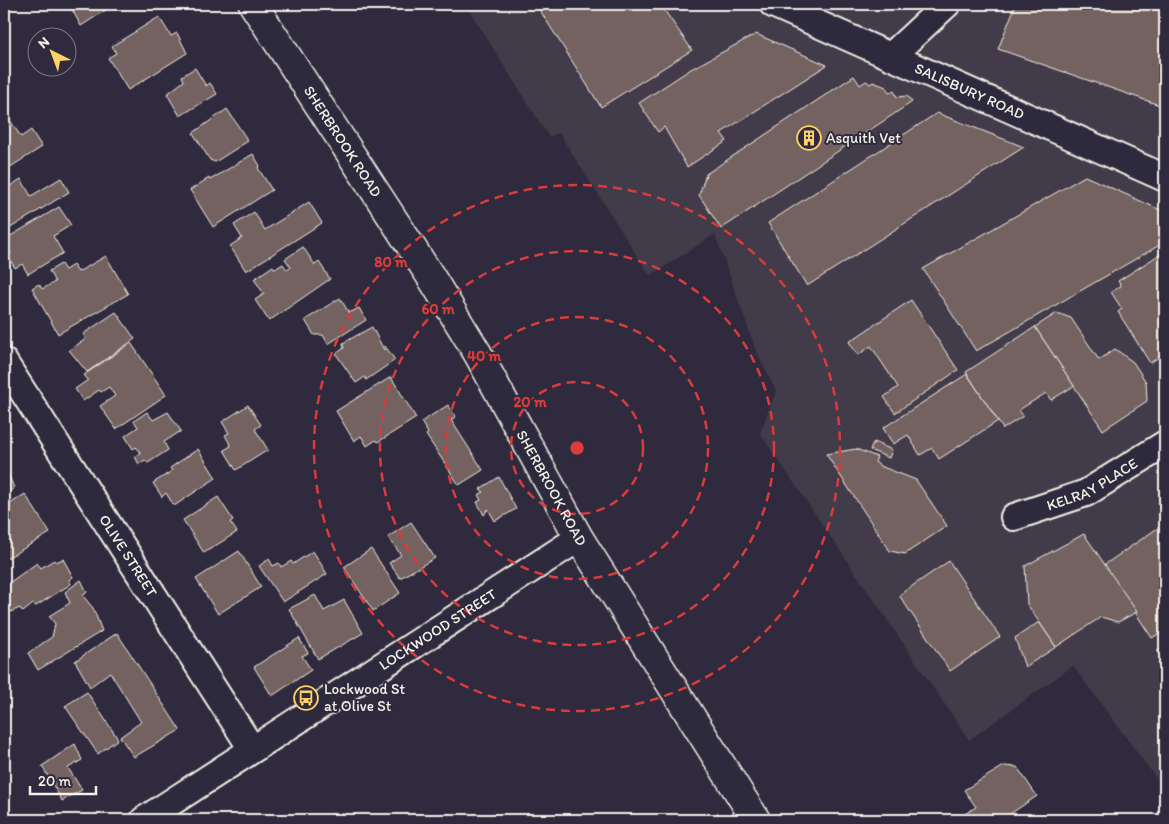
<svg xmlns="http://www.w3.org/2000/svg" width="1169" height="824" font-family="Itim,sans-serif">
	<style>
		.built { fill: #433b48 }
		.building { fill: #736260; stroke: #f4f1e8 }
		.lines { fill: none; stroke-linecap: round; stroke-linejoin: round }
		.minor-casing { stroke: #f4f1e8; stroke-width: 30 }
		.major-casing { stroke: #f4f1e8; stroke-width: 31 }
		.minor { stroke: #2f2a3d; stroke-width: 26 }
		.major { stroke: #2f2a3d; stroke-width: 28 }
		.ring { fill: none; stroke: #d93c3b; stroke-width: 2.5; stroke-dasharray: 9 6 }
		.labels { text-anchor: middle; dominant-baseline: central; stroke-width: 4; stroke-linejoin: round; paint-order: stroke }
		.street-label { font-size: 15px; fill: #f4f1e8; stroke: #2f2a3d }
		.poi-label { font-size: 15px; fill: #f4f1e8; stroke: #2f2a3d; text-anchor: start }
		.centre { fill: #d93c3b; stroke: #2f2a3d; stroke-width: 2.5 }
		.ring-label { font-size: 15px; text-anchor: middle; font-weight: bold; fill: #d93c3b; stroke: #2f2a3d; stroke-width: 4; stroke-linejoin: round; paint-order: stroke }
	</style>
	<rect width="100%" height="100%" fill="#2f2a3d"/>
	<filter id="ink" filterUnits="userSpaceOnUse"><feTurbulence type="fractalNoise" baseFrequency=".02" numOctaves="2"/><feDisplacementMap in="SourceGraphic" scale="10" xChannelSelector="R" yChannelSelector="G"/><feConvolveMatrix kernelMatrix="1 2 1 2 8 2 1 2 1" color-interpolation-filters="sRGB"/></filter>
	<g filter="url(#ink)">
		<!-- built -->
		<polygon class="built" points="465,4 1165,4 1165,790 1073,666 969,740 760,433 776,391 756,351 715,234 650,276 559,133 549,137"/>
		<!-- building -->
		<g class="building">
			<polygon points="69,4 115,4 81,26"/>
			<polygon points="536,4 660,4 692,50 601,107"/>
			<polygon points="1016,4 1165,4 1165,107 998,49"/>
			<polygon points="159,17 171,36 177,33 187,53 128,90 108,58 116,53 112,46"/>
			<polygon points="756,34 827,65 721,133 727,141 687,167 664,127 658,132 639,103 691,69"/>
			<polygon points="195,68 206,86 210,83 217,94 180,116 167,94 184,81 182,76"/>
			<polygon points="854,76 860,85 866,81 870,84 873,82 886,87 889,93 894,91 897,97 907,96 912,102 721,229 699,195 706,174"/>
			<polygon points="227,109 248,141 215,162 210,160 193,133"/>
			<polygon points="937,113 1024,147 807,286 768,223"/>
			<polygon points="6,114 21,137 31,130 42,147 4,171 4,116"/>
			<polygon points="253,154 260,166 258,168 272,190 213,227 190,190 209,178 210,180"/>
			<polygon points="1085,176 1165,212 1165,242 976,351 923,269"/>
			<polygon points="61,178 69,192 4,232 4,190 21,179 31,196"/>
			<polygon points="309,202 322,223 246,271 230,246 242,238 234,225 254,212 265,230"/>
			<polygon points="59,207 71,225 53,236 63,253 28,274 22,264 15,268 8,256 11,254 4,240"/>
			<polygon points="303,247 315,265 319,262 330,279 269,321 255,300 264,294 254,279 273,266 275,269 283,264 287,270 291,267 285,259"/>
			<polygon points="1165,251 1165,353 1150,363 1118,312 1122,309 1111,292 1121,286 1118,281"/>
			<polygon points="106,256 128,294 58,334 32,288 39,284 42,289 55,282 49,271 61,264 65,270 73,265 78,272"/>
			<polygon points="340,298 349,313 359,308 366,320 328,344 323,335 314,335 305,320"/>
			<polygon points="911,300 958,370 895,413 884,397 898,387 871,346 858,355 849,342"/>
			<polygon points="116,312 135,339 87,372 69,350 86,339 83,334"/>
			<polygon points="1057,313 1071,318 1099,360 1115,349 1133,362 1146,382 1147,401 1103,430 1035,327"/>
			<polygon points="372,327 384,350 385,346 395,360 366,380 365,377 356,383 336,354 344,348 343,343"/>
			<polygon points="1035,327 1074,386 1051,400 1046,393 1019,410 1023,416 1003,429 966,372"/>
			<polygon points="131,343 166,395 116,429 100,406 115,396 109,387 101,392 99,390 83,401 75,389 88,380 84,375"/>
			<polygon points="967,374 998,421 939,459 932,448 920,455 908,435 893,444 883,428"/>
			<polygon points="391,377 416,418 378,442 376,440 367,446 361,436 354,441 336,411"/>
			<polygon points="248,405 261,425 255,429 268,450 236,470 224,450 231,446 225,435 229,433 222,422"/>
			<polygon points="448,405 456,417 451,420 483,470 459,485 426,435 428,433 421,422"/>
			<polygon points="147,412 153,420 168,412 181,431 164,442 168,450 148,463 145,460 139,464 135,457 141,453 136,447 133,449 125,436 138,427 134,421"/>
			<polygon points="874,442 892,450 889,458 870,450"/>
			<polygon points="198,449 216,478 174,506 166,493 162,497 153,483 172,471 170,468"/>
			<polygon points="856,449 877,457 875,462 880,466 916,480 947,526 905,554 890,551 826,454"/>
			<polygon points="4,464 14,488 4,495"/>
			<polygon points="499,477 516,509 495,521 488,509 484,515 477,502 481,500 478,495 484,492 480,489"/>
			<polygon points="25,494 50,533 4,560 4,508"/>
			<polygon points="218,497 233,520 230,522 237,532 204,553 183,520"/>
			<polygon points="411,522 435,558 400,578 389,563 401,555 388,537"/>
			<polygon points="1165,523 1165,630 1152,638 1104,565"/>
			<polygon points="1084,534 1137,612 1118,622 1101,617 1056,647 1027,604 1025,566"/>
			<polygon points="371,549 400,593 373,611 344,567"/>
			<polygon points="239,551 261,587 218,614 196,579"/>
			<polygon points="313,551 327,574 283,602 259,566 269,559 273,566 279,563 281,567 291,561 293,564"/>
			<polygon points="63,559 73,577 69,580 71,584 36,606 33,604 23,612 20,608 8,613 4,608 4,595 9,592 6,585 37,563 41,568 54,560 56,562"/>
			<polygon points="949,561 1000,637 950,671 899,595"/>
			<polygon points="81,580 87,592 83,596 93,608 102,631 38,670 28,653 52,637 55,624 49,616 70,603 65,592"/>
			<polygon points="315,595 324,611 344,600 363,633 318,659 289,609"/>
			<polygon points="1039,622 1056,647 1025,667 1015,638"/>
			<polygon points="117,633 180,730 134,757 120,737 141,722 110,672 90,687 75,661"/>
			<polygon points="299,638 308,653 302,656 311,670 272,696 254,667"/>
			<polygon points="1165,645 1165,663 1157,650"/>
			<polygon points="87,692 118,739 98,754 65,706"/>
			<polygon points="75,744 82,760 68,768 82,790 62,801 42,766"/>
			<polygon points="1004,766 1017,767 1037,796 1001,820 962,820 960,817 976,807 964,790"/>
		</g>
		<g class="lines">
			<!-- minor casing -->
			<g class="minor-casing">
				<g id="minor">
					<path id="s1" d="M773,4L1165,178"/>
					<polyline points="891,56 947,4"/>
					<path id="s2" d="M4,362L252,749"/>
					<path id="s3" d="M1014,517L1086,493L1165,444"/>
					<path id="s4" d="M144,820L579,538"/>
				</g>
			</g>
			<!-- major casing -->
			<g class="major-casing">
				<g id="major">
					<path id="s5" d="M253,4L431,277L478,354L579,538L756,820"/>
				</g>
			</g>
			<!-- minor -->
			<use href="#minor" class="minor"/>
			<!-- major -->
			<use href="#major" class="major"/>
		</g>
	</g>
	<!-- distance rings -->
	<g class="ring">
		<circle cx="577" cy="448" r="66"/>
		<circle cx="577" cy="448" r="131"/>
		<circle cx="577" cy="448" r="197"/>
		<circle cx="577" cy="448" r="263"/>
	</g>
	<!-- icons -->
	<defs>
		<g id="building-ring" transform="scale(1.25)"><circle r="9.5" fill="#2f2a3d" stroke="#ffd166" stroke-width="1.5"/><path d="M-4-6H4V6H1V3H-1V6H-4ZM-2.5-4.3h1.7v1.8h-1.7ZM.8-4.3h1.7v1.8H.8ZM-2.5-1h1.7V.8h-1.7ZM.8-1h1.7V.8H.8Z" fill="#ffd166"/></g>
		<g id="bus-ring" transform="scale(1.25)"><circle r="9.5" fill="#2f2a3d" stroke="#ffd166" stroke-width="1.5"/><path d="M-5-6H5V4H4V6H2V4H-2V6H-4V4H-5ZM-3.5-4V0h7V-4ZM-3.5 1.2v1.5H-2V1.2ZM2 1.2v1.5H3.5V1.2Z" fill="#ffd166"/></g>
	</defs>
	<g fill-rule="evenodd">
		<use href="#building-ring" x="809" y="138"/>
		<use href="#bus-ring" x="306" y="698"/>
	</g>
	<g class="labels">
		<!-- street labels -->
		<g class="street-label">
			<text stroke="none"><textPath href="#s1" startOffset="215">SALISBURY ROAD</textPath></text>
			<text stroke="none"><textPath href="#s5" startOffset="164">SHERBROOK ROAD</textPath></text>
			<text stroke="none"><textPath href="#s3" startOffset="85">KELRAY PLACE</textPath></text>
			<text stroke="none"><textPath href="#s5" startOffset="569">SHERBROOK ROAD</textPath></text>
			<text stroke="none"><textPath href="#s2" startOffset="230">OLIVE STREET</textPath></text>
			<text stroke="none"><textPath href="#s4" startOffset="350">LOCKWOOD STREET</textPath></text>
		</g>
		<!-- poi labels -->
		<g class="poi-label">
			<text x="826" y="138">Asquith Vet</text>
			<text x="324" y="689">Lockwood St<tspan x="324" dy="17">at Olive St</tspan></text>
		</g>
	</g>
	<circle cx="577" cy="448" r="8" class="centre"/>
	<g class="ring-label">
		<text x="391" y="267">80 m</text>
		<text x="438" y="314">60 m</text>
		<text x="484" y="361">40 m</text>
		<text x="530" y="407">20 m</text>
	</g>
	<!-- margin -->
	<rect width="1169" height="824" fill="none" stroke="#2f2a3d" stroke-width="20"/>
	<rect x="10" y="10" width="1149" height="804" fill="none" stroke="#f4f1e8" stroke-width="2" filter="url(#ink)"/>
	<!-- north arrow -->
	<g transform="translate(52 52) rotate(318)"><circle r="24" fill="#2f2a3d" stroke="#7e7a81"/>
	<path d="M0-4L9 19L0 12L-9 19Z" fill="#ffd166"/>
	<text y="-8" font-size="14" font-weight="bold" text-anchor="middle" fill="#f4f1e8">N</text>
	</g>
	<!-- scale -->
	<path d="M30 786v8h66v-8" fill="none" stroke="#f4f1e8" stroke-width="2.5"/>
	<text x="38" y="786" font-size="15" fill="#f4f1e8" stroke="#2f2a3d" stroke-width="4" paint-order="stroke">20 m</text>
</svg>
